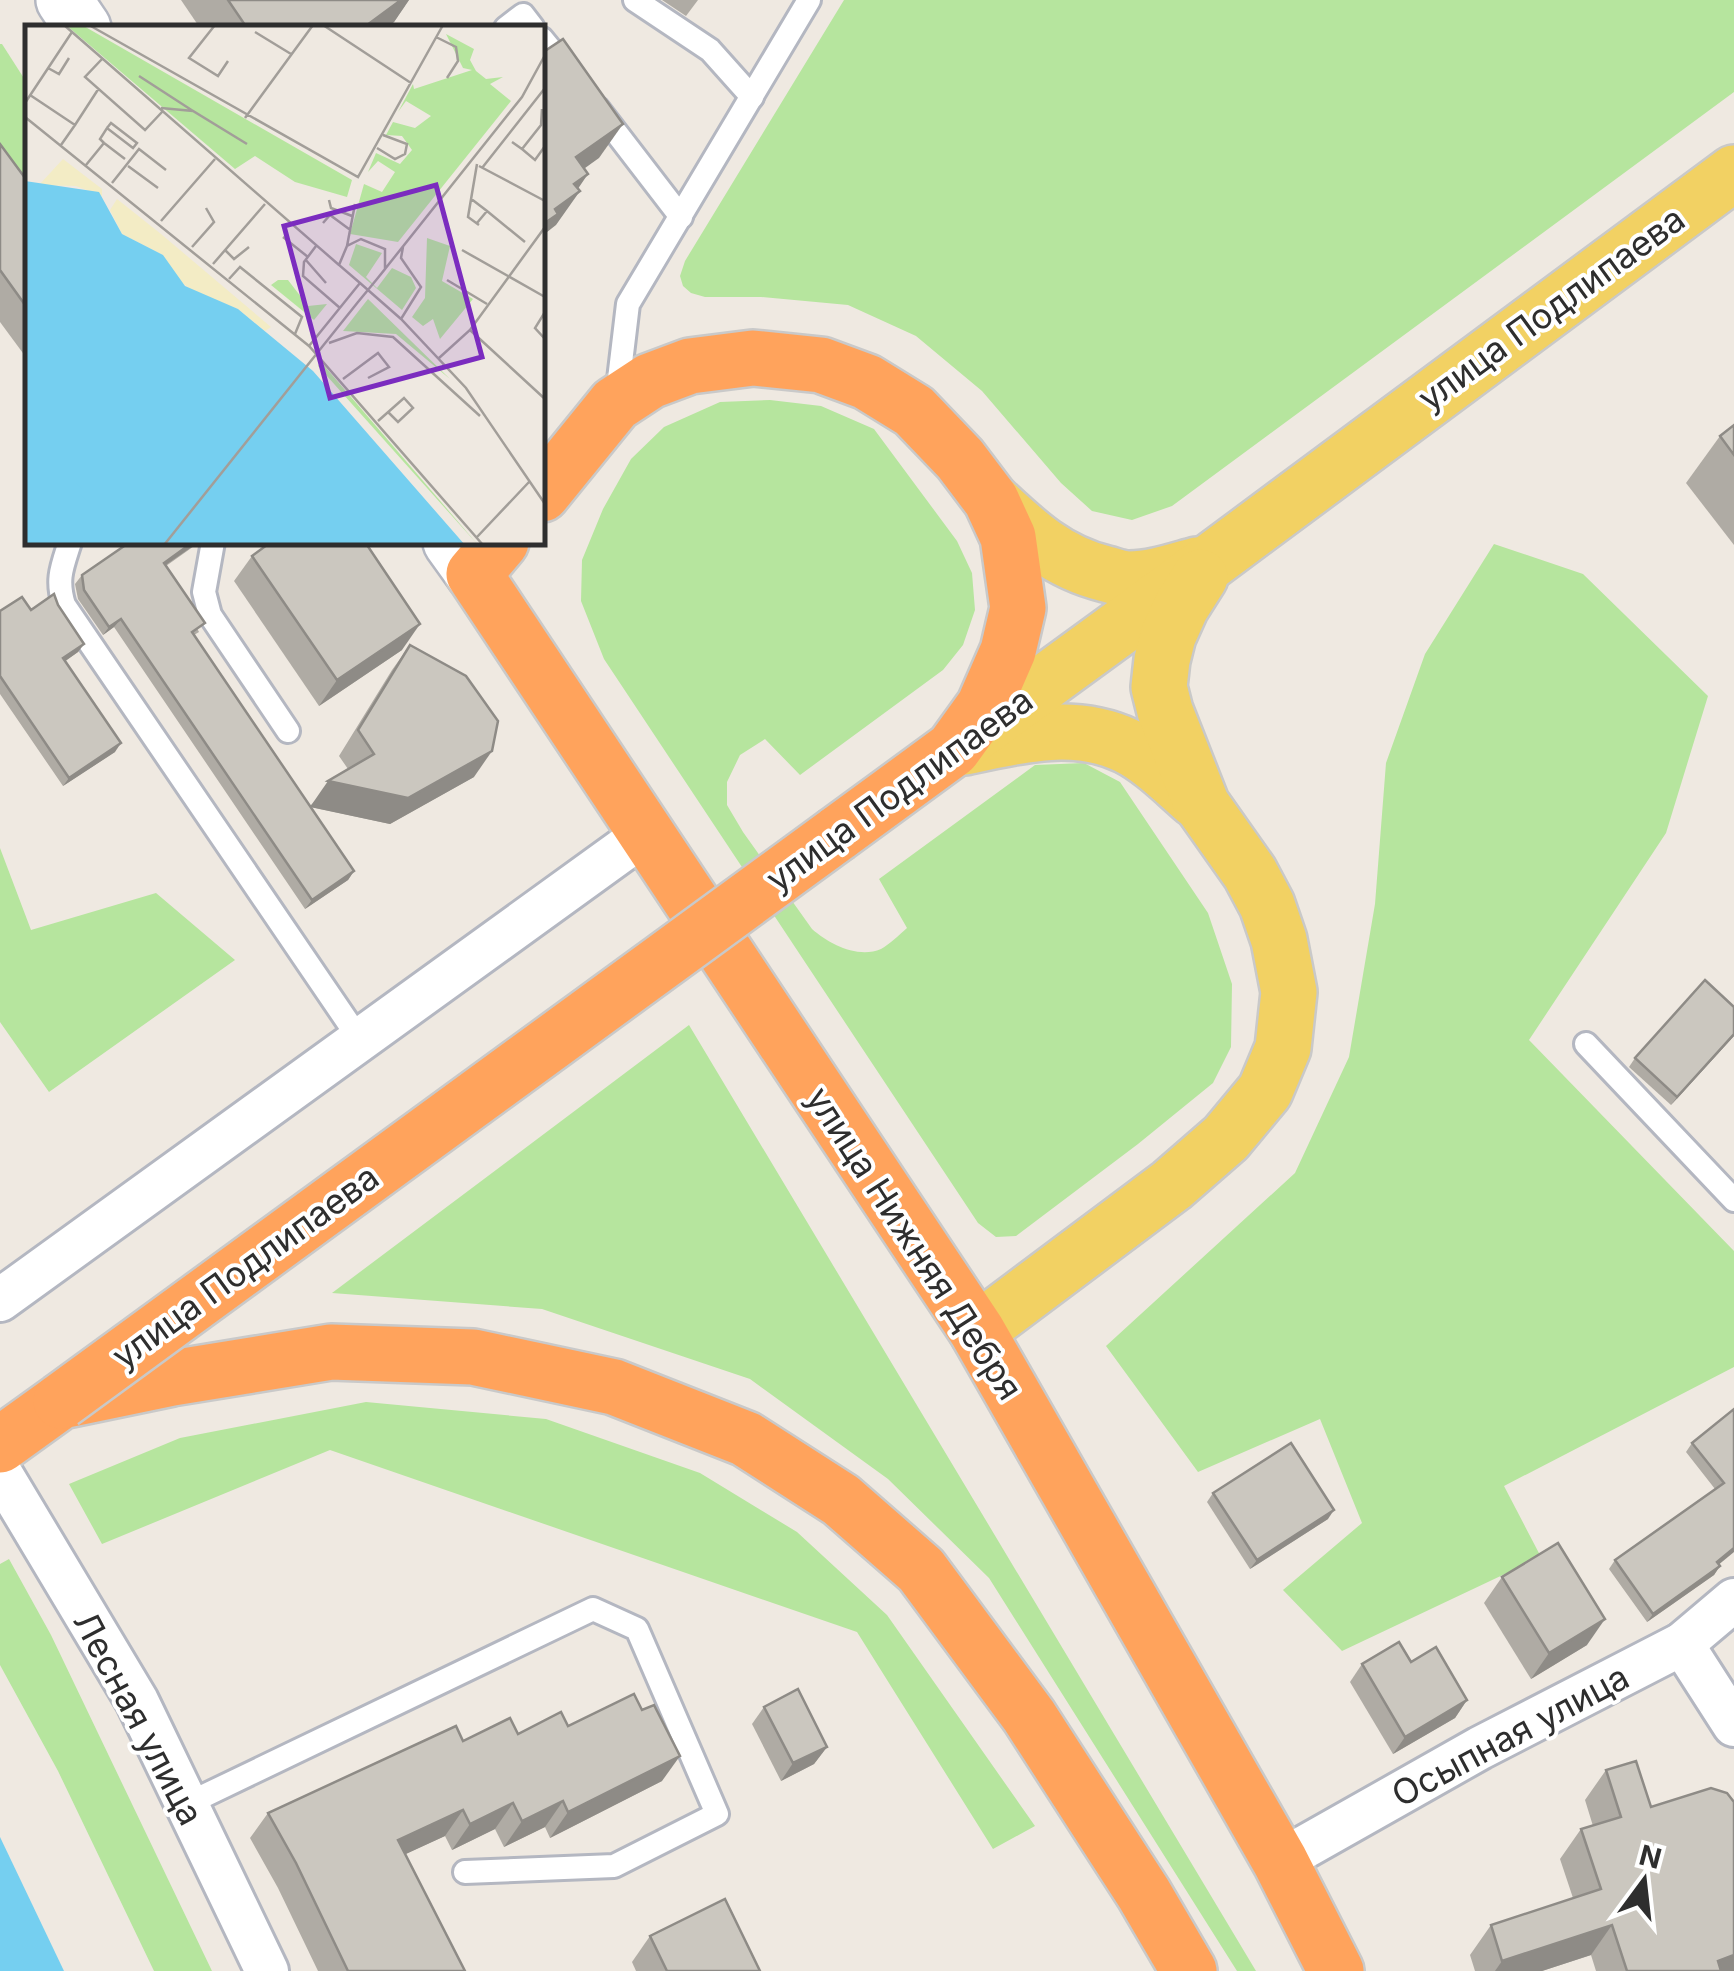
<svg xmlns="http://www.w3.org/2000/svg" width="1734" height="1971" font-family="Inter,sans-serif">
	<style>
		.green { fill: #b6e59e }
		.water { fill: #75cff0 }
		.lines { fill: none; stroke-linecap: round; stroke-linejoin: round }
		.lane-casing { stroke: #b4b7c1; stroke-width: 28 }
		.street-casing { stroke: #b4b7c1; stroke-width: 48 }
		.secondary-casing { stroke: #b4b7c1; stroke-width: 60 }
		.primary-casing { stroke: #c9c9c9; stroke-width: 60 }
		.highway-casing { stroke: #c9c9c9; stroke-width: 60 }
		.lane { stroke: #fff; stroke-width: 22 }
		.street { stroke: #fff; stroke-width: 42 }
		.secondary { stroke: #fff; stroke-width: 55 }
		.primary { stroke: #f2d163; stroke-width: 55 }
		.highway { stroke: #ffa35c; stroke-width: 55 }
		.highway-bridge-casing { stroke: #c9c9c9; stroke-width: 60; stroke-linecap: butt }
		.highway-bridge { stroke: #ffa35c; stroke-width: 55 }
		.wall { fill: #afaba4 }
		.shaded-wall { fill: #8e8b86 }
		.building { fill: #cbc7bf; stroke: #8e8b86; stroke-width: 2.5 }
		.labels { text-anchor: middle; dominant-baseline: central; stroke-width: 8; stroke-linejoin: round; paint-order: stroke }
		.street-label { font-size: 35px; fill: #2e2e2e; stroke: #fff }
		.inset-river { fill: none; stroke: #75cff0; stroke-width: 5 }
		.inset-road { fill: none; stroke: #a29e99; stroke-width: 2.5 }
		.view { fill: #7b2cbf; fill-opacity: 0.15; stroke: #7b2cbf; stroke-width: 5 }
		.inset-edge { fill: none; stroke: #2e2e2e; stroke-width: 5 }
	</style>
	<rect width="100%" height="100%" fill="#efe9e1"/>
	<!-- green -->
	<g class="green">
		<polygon points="844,0 1734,0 1734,92 1172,506 1132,520 1092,511 1061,483 982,391 916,336 848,305 761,297 705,297 691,293 683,286 680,276 685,261"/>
		<polygon points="0,44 2,44 27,83 27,192 0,163"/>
		<path d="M770,400L821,406L874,429L957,541L972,573L975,610L963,645L943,670L800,775L765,739L740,755L727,782V805L743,832L812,929C829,944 858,959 881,949C890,944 899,935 907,928L879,879L1035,765L1084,763L1120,782L1208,913L1232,984L1231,1047L1213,1083L1138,1144L1016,1236L996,1237L978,1223L604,659L581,601L582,560L603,509L631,459L664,427L720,402Z"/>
		<polygon points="1494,544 1583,574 1708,696 1666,833 1529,1040 1734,1251 1734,1367 1504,1486 1541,1557 1342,1651 1283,1590 1362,1523 1320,1419 1198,1472 1106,1346 1295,1173 1349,1057 1375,904 1386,763 1425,654"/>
		<polygon points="0,848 31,930 156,893 235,960 49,1092 0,1022"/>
		<polygon points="689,1025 1256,1971 1237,1971 989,1578 888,1479 750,1379 542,1309 332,1293"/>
		<polygon points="366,1402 546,1419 700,1473 797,1532 887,1615 1035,1826 993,1849 857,1632 330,1450 102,1544 69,1484 180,1438"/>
		<polygon points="9,1559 51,1635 212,1971 154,1971 58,1771 0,1665 0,1564"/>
	</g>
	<!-- water -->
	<polygon class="water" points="0,1837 64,1971 0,1971"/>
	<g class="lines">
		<!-- lane casing -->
		<g class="lane-casing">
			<g id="lane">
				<polyline points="635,0 710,50 752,97"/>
				<polyline points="506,28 523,15 533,28"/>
				<polyline points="542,39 569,72"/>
				<polyline points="598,109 681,217"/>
				<polyline points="617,396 628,304 809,0"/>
				<path d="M70,542C62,567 56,579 64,605L360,1040"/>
				<polyline points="213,542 204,592 210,615 288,731"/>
				<polyline points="1586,1044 1734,1200"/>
				<polyline points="187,1804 593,1609 637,1629 717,1814 614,1866 465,1872"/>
			</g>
		</g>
		<!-- street casing -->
		<g class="street-casing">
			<g id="street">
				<polyline points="0,1300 646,833"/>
				<polyline points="0,1472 137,1701 267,1971"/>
				<polyline points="1682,1644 1734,1725"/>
				<polyline points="1280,1861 1480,1748 1682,1644 1734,1600"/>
			</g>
		</g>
		<!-- secondary casing -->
		<g class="secondary-casing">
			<g id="secondary">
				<polyline points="64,0 83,28"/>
				<polyline points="451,542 474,574"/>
			</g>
		</g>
		<!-- primary casing -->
		<g class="primary-casing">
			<g id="primary">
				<path d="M991,500C1027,534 1057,562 1106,574C1114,576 1122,579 1129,579C1152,579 1175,571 1197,565"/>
				<path d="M965,747C1019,735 1075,721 1127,746C1153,759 1175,782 1196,800"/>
				<polyline points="955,748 1210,562 1734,173"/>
				<polyline points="977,1331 1172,1185 1226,1138 1265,1091 1283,1048 1289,992 1279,940 1267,905 1250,873 1202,805 1165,711 1159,687 1162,660 1168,636 1181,607 1200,577"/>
			</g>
		</g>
		<!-- highway casing -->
		<g class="highway-casing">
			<g id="highway">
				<polyline points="542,494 615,404 650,381 690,366 753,358 821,365 867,382 914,411 960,459 991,500 1008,537 1018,608 1008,651 984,706 953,749 837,834"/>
				<polyline points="501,542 474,574 977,1331 1280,1861 1336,1971"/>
				<polyline points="0,1445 61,1401 172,1378 331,1352 473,1357 614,1387 746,1439 841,1500 921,1570 1029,1716 1144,1894 1189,1971"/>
			</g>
		</g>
		<!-- lane -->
		<use href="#lane" class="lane"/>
		<!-- street -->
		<use href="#street" class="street"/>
		<!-- secondary -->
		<use href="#secondary" class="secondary"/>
		<!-- primary -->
		<use href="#primary" class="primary"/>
		<!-- highway -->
		<use href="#highway" class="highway"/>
		<!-- highway-bridge casing -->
		<g class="highway-bridge-casing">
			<polyline id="highway-bridge" points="61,1401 837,834"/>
		</g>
		<!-- highway-bridge -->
		<use href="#highway-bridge" class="highway-bridge"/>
	</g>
	<!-- wall -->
	<g class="wall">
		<polygon points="181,0 409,0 394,22 386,28 200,28"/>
		<polygon points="662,0 698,0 686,16"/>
		<polygon points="0,144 28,182 28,360 0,322"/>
		<polygon points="1734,425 1734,545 1686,483 1720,436"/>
		<polygon points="197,544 166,566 199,632 194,635 310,806 348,769 339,756 392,670 410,645 474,777 390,824 311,807 354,871 348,880 305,909 114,627 103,635 78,599 75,584 82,575"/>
		<polygon points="252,556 402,650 319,706 234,581"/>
		<polygon points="58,605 84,644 78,652 65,661 115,752 63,786 0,694 0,611 31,610"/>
		<polygon points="1734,1007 1734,1036 1671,1105 1629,1067 1635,1058"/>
		<polygon points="1734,1409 1719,1564 1720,1566 1714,1575 1647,1622 1609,1569 1615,1560 1715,1489 1686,1452 1692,1443"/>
		<polygon points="1213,1493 1328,1519 1250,1569 1207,1502"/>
		<polygon points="1502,1577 1587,1645 1531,1679 1484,1603"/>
		<polygon points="1411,1662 1467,1700 1455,1718 1393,1754 1350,1682 1362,1664"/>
		<polygon points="764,1707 827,1747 814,1764 781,1781 752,1724"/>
		<polygon points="568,1726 662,1781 550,1838 545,1827 504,1847 495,1829 452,1850 445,1836 405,1854 465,1971 318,1971 278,1888 250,1838 268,1813 463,1741"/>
		<polygon points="1606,1770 1651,1807 1734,1971 1596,1971 1591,1955 1542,1971 1475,1971 1470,1955 1491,1925 1573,1898 1560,1859 1581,1829 1593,1826 1585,1800"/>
		<polygon points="650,1936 760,1971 636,1971 632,1962"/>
	</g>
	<!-- shaded-wall -->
	<g class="shaded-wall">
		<polygon points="401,0 409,0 394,22 386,28 363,28"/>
		<polygon points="623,124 599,158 553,191 576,157"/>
		<polygon points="588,174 573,196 580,191 556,225 542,236 542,225 574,184"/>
		<polygon points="193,542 199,542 157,571 164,563"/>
		<polygon points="121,619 114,627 103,635 109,627"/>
		<polygon points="420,624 402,650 319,706 337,680"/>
		<polygon points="84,644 78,652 57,667 63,658"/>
		<polygon points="121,743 115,752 63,786 69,778"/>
		<polygon points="492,751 474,777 390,824 310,807 328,781"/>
		<polygon points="354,871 348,880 305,909 312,900"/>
		<polygon points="1734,1034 1734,1036 1671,1105 1677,1097"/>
		<polygon points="1334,1510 1328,1519 1250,1569 1257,1560"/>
		<polygon points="1734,1548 1734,1552 1711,1571 1717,1562"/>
		<polygon points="1720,1566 1714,1575 1647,1622 1653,1614"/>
		<polygon points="1605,1619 1587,1645 1531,1679 1549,1653"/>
		<polygon points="1467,1700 1455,1718 1393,1754 1405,1737"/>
		<polygon points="827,1747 814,1764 781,1781 793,1763"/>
		<polygon points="680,1756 662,1781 550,1838 568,1812"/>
		<polygon points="563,1801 545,1827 504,1847 522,1821"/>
		<polygon points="513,1803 495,1829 452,1850 470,1824"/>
		<polygon points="463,1810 445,1836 380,1866 398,1840"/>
		<polygon points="1612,1925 1591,1955 1542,1971 1495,1971 1502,1961"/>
		<polygon points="1734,1955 1734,1971 1711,1971 1718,1961"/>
	</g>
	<!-- building -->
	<g class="building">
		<polygon points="228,0 401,0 363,28 247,28"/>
		<polygon points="563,39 623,124 576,157 588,174 574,184 580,191 555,209 558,214 542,225 542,53"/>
		<polygon points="0,144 28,182 28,309 0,270"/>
		<polygon points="1734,425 1734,455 1720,436"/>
		<polygon points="130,542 193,542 164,563 205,623 192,632 354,871 312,900 121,619 109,627 84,590 82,575"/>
		<polygon points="271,542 365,542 420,624 337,680 252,556"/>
		<polygon points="54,594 58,605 84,644 63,658 121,743 69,778 0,676 0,611 22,597 31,610"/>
		<polygon points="410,645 466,676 498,721 492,751 408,798 328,781 374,754 358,730"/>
		<polygon points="1705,980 1734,1007 1734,1034 1677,1097 1635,1058"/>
		<polygon points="1734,1409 1734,1548 1717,1562 1720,1566 1653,1614 1615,1560 1724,1483 1692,1443"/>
		<polygon points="1291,1443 1334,1510 1257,1560 1213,1493"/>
		<polygon points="1558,1543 1605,1619 1549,1653 1502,1577"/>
		<polygon points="1399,1642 1411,1662 1436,1647 1467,1700 1405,1737 1362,1664"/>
		<polygon points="798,1689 827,1747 793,1763 764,1707"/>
		<polygon points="634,1694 642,1710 654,1705 680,1756 568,1812 563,1801 522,1821 513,1803 470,1824 463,1810 398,1840 465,1971 348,1971 296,1863 268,1813 456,1726 463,1741 510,1718 518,1734 561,1712 568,1726"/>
		<polygon points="1636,1761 1651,1807 1711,1788 1727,1793 1734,1802 1734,1955 1718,1961 1721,1971 1627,1971 1612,1925 1502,1961 1491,1925 1601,1889 1581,1829 1621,1817 1606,1770"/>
		<polygon points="725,1899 760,1971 667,1971 650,1936"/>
	</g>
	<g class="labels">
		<!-- street labels -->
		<g class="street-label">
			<text transform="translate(1551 308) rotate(-36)">улица Подлипаева</text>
			<text transform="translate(899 789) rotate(-36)">улица Подлипаева</text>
			<text transform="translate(915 1243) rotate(57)">улица Нижняя Дебря</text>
			<text transform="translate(245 1266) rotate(-36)">улица Подлипаева</text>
			<text transform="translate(139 1718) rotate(62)">Лесная улица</text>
			<text transform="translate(1510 1735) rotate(-28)">Осыпная улица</text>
		</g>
	</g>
	<!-- overview -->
	<g transform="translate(25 25)">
		<rect width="520" height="520" fill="#efe9e1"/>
		<path d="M41,0H57L327,155L322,172L270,157L230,131L210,144ZM421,9L449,24L445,35L451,46L461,54L478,52L465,59L486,76L373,217L325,209L339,159L357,167L370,147L353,136L343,147L351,128L375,139L387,125L377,111L361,110L368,97L390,103L406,91L381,76L373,87L388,59L389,64L447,45L438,43ZM402,213L425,221L417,256L448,274L415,314L408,294L398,301L387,292L400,273ZM331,219L357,228L341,252L352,263L367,243L386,252L391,263L377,285L324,240ZM253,255H263L283,281L302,279L289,295L246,260ZM343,274L425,354L371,309L318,306ZM296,337L453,520L293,341Z" fill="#b6e59e"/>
		<path d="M38,134L77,164V171L51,161L14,160ZM92,174L136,209L246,302L240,306L213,284L168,266L152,254L138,230L97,209L85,185Z" fill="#f3ecc5"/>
		<path d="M0,156L74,167L97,209L138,230L160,261L213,284L288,346L440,520H0Z" fill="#75cff0"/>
		<path class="inset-river" d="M0,411L110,520"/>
		<path class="inset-road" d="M39,0L314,240M64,0L333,152L418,0M190,0L164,33L193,51L203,36M298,0L386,58M230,7L266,29M411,12L431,22L433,36L422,53M77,34L60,52L120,105L137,87M23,43L34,49L44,33M114,51L168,86M5,70L50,100L36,120M0,78L47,7M136,83L168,86L222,119M0,92L284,321L458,520M220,93L288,0M50,100L74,63M487,117L497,124L516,100L517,84M79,118L75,114L82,103L108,123L112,118L86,98L82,103M352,123L370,134L380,129L382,119L358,110M497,124L510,135L520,121M452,139L443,192L454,200M61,140L79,118L100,134M103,141L133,163M454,141L520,176M457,143L520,63M87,158L114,124L141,145M445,173L462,186L452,198M304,175L306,183L327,191M462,186L500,217M136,196L190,134M298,198L305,190L324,204M258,212L283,232M291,221L279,237L278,251L315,283M322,221L330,179M167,222L189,197L181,183M200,225L209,234L224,222M437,225L520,272M280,234L301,258M188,239L240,179M360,244L497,72L520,30M204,254L215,242L277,292L270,309M422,255L462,279M520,287L510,303L520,314M376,294L396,262L376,233L378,222M445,305L520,374M304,318L332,308L368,312L455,391M284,321L335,258M414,333L445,305L520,202M318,354L353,328L364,342L343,353M353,396L379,373L388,383L373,397L363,387M452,512L504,457M139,520L297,322L333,277L352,254L360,244V224L336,214L322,221L314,240L335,258L376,294L441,363L520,479"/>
		<path class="view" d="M411,160L457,332L305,373L259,201Z"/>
		<rect width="520" height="520" class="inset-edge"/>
	</g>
	<!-- north arrow -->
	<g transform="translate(1644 1881) rotate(15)" stroke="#ffffff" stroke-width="8" paint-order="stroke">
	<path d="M0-8L18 38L0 25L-18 38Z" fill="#2e2e2e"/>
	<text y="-15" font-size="28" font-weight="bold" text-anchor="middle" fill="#2e2e2e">N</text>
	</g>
</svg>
